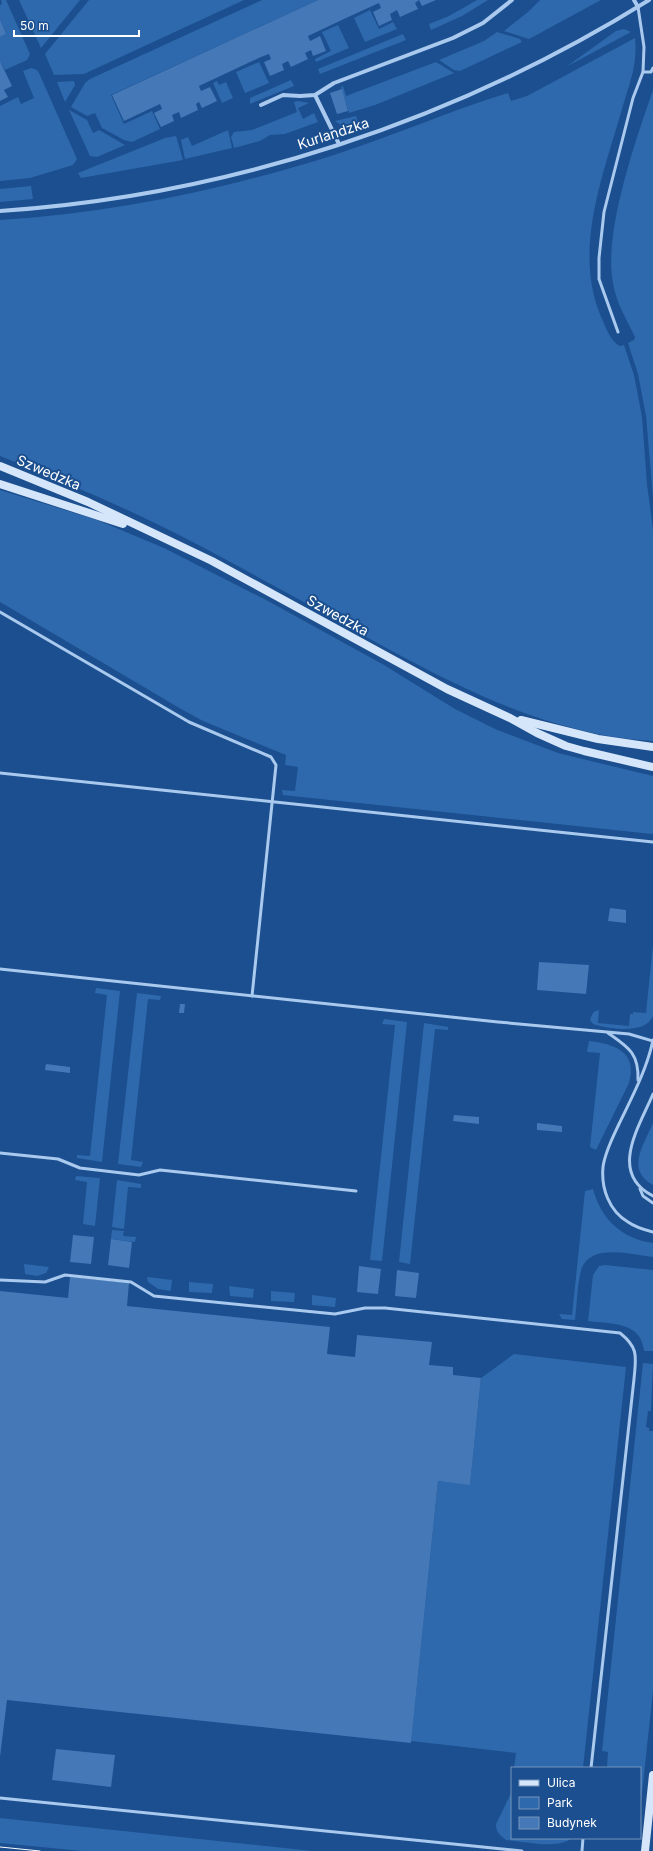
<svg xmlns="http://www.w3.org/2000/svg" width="653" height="1851" font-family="Inter,sans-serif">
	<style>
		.green { fill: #2e69ad }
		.building { fill: #4478b7 }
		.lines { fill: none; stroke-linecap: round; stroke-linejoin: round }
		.lane { stroke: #a9c9ee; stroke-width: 3 }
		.street { stroke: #a9c9ee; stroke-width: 4 }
		.secondary { stroke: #d6e6fa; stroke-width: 8 }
		.tram { stroke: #fff; stroke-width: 1 }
		.labels { text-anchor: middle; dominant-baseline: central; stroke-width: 4; stroke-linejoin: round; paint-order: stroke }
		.street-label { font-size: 14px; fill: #fff; stroke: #1b4f8f }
	</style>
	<rect width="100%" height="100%" fill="#1b4f8f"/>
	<!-- green -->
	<g class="green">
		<polygon points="1,0 6,0 30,54 27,60 5,70 0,61 0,37 6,34 0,19 0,5 2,4"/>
		<polygon points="19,0 80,0 41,48"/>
		<polygon points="89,0 244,0 84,74 54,75 45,54"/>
		<polygon points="262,0 318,0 111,95 124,124 152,111 160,129 132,142 124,140 102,128 95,113 87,116 71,107 85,83 90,79"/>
		<polygon points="477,0 488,0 462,16 431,30 429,24 449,16"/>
		<polygon points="540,0 601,0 529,39 504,31 528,12"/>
		<polygon points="370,10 379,29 393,22 397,29 365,42 354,18"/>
		<polygon points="338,25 349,48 316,62 315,59 331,51 322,32"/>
		<polygon points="624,29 631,32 566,67 616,31"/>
		<polygon points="497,32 520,39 522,42 460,71 454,70 439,60 484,41"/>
		<polygon points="403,34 406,40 320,74 318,69"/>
		<path d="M635,38C638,64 629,85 622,109C603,176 572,252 602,319C606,328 611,342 620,346L624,345L634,375L642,417L647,484L653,529V741C522,734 402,655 289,594C254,575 220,556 185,538C125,507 62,481 0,456V220C114,213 226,189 334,155C393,136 449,111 508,93L511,101L527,96Z"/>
		<polygon points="259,62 269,83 245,93 236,72"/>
		<polygon points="436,62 454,73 375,105 349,113 341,87 343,86 346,96"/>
		<polygon points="31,68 37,70 39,73 77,159 73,165 30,178 0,181 0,106 18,97 21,104 34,98 23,71"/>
		<polygon points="291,80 294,86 250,104 250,98"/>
		<polygon points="74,81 75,85 65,102 57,82"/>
		<polygon points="217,81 219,85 226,82 233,98 222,103 213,83"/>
		<path d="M653,90V497L646,416L638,374L628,343L634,340L635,337C627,320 616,303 613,283C603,233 636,139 653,90Z"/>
		<polygon points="298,101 309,103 298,108 303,119 314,113 318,122 285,134 270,135 260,141 234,148 231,137 234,132 252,130 297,112 294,102"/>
		<polygon points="69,110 87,120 93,133 99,130 125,145 97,157 90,156"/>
		<polygon points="356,116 360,128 345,128 335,121"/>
		<polygon points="228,130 232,148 185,159 181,140 188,137 192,146"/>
		<polygon points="176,136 183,160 81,178 78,173 165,138"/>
		<polygon points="31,186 33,199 0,202 0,189"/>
		<polygon points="0,490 97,520 164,548 268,601 384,665 455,709 495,729 558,753 653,776 653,833 652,834 283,795 282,790 295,791 298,767 285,765 286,755 203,721 181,709 0,602"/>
		<path d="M653,945V1016C645,1035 609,1029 593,1024L590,1020C592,1014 593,1011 599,1010L598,1023L629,1026L630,1014H633V1012L646,1013Z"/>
		<polygon points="96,988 120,991 102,1162 77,1158 77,1155 90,1156 107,995 95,993"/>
		<polygon points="137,993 161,996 160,1000 148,999 131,1160 143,1162 141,1167 118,1164"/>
		<polygon points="384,1019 407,1022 382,1261 370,1260 395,1025 382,1024"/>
		<polygon points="424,1023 448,1027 448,1030 435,1029 410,1264 399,1262"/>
		<path d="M589,1041C614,1044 638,1051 629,1083L596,1150L590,1147L600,1053L587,1052Z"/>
		<path d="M653,1123V1185C625,1169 644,1145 653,1123Z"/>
		<polygon points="76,1176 100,1178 95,1226 83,1224 87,1182 75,1180"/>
		<polygon points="117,1180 141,1184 141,1188 128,1187 124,1229 112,1227"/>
		<path d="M593,1189C601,1219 622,1239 653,1243V1257C632,1255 589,1242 581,1271C577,1286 577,1304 575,1320L562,1319L559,1314L572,1315L585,1191Z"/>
		<polygon points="112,1230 124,1231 123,1236 136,1237 135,1242 111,1239"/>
		<polygon points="24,1264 49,1267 46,1273 37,1276 25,1274"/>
		<path d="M605,1265L653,1270V1351H644C641,1321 610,1324 588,1321L593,1275L599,1266Z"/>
		<polygon points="147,1277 172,1280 171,1289 170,1291 158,1289 148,1282"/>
		<polygon points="189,1282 213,1284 212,1293 189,1292"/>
		<polygon points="229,1286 254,1289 253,1298 230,1296"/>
		<polygon points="271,1291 295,1293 294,1302 271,1301"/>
		<polygon points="312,1295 336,1298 335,1307 312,1305"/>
		<polygon points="514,1354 626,1367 583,1768 514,1768 516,1753 411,1741 438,1481 470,1484 481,1378"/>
		<polygon points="643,1363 653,1364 651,1411 648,1411 646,1427 649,1428 649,1431 653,1431 653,1691 641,1802 640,1768 607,1768 608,1752 602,1751"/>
		<path d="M512,1791V1838H572C559,1850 523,1841 506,1840C500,1835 496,1833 496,1824Z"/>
		<polygon points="0,1818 312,1851 82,1851 0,1843"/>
	</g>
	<!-- building -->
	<g class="building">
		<polygon points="318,0 436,0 422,6 419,0 415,3 418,9 400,17 397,10 390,14 392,20 379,26 373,12 381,8 379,3 346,18 308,36 310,41 320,36 326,51 313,56 311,50 305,53 308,59 291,67 288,61 282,64 284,70 270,76 264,62 271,59 269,54 261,57 199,86 201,91 210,87 217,101 202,108 199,102 196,104 198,110 181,118 179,112 172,115 174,121 161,127 154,113 162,109 160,104 124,121 112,95"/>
		<polygon points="0,19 6,34 0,37"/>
		<polygon points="0,61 12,86 4,90 8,97 0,101"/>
		<polygon points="342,89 348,111 337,114 330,93"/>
		<polygon points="610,908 626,910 626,923 608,921"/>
		<polygon points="539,962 589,965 586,994 537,990"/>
		<polygon points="180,1004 185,1004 184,1013 179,1013"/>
		<polygon points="46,1064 70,1067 70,1073 45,1070"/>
		<polygon points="454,1115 479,1117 479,1124 453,1121"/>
		<polygon points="537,1123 562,1126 562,1132 537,1130"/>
		<polygon points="73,1235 94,1237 91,1264 70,1262"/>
		<polygon points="111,1239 132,1242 129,1268 108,1265"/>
		<polygon points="359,1266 381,1269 378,1294 357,1292"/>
		<polygon points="397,1270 419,1273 416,1298 395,1296"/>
		<polygon points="70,1277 129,1283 127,1306 330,1327 327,1354 355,1357 357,1335 432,1342 429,1365 453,1367 453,1375 481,1378 470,1485 438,1481 411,1743 7,1700 0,1757 0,1291 68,1298"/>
		<polygon points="56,1749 115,1755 111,1787 52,1780"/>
	</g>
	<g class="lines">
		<!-- lane -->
		<g class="lane">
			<polyline points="643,72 651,72 653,68"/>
			<polyline points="618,332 599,279 599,258 604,212 633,98 643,72 644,47 638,7"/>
			<polyline points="0,612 189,722 271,757 276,765 252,996"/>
			<polyline points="0,773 653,842"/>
			<polyline points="0,969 498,1022 629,1034 653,1041"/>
			<path d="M608,1033C628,1047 639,1053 638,1080"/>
			<path d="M653,1040C647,1069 632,1097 619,1124C613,1137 605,1152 603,1167C601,1188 609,1211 628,1222C635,1227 645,1230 653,1232"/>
			<path d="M653,1094C639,1127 608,1173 653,1196"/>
			<polyline points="0,1153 58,1159 80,1168 139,1175 160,1170 356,1191"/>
			<polyline points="640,1189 643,1196 653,1203"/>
			<path d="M0,1280L45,1282L65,1275L131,1282L154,1296L335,1314L365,1308H385L620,1333C639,1348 636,1357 634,1379L591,1768"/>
			<polyline points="0,1798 522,1851"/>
			<polyline points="582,1851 583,1838"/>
		</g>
		<!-- street -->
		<g class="street">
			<polyline points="634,0 638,7"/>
			<polyline points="315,95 339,144"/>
			<polyline points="261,105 283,95 300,96 315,95 334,83 453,38 483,23 512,0"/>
			<path d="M0,211C228,196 455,121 649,0"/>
		</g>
		<!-- secondary -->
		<g class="secondary">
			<polyline points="0,466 88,502 212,561 447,689 510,718 537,733 566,746 584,751 653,767"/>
			<polyline points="0,484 123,524"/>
			<polyline points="521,720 598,739 653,747"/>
			<polyline points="645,1851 653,1775"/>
		</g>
		<!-- tram -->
		<polyline class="tram" points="0,1847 40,1851"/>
	</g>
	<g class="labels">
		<!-- street labels -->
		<g class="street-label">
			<text transform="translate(333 133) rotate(-18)">Kurlandzka</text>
			<text transform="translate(49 472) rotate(23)">Szwedzka</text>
			<text transform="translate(338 615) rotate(29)">Szwedzka</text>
		</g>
	</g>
	<!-- legend -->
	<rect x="511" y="1767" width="130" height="72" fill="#1b4f8f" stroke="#7695bc"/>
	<rect x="519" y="1780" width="20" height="6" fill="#d6e6fa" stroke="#7695bc"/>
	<text x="547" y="1787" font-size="12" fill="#ffffff">Ulica</text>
	<rect x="519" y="1797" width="20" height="12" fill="#2e69ad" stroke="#7695bc"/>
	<text x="547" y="1807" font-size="12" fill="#ffffff">Park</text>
	<rect x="519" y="1817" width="20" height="12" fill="#4478b7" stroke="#7695bc"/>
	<text x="547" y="1827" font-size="12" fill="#ffffff">Budynek</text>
	<!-- scale -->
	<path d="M14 30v6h125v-6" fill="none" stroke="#ffffff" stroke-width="2"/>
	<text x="20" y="30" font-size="12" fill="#ffffff" stroke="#1b4f8f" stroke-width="3" paint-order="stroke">50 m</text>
</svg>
